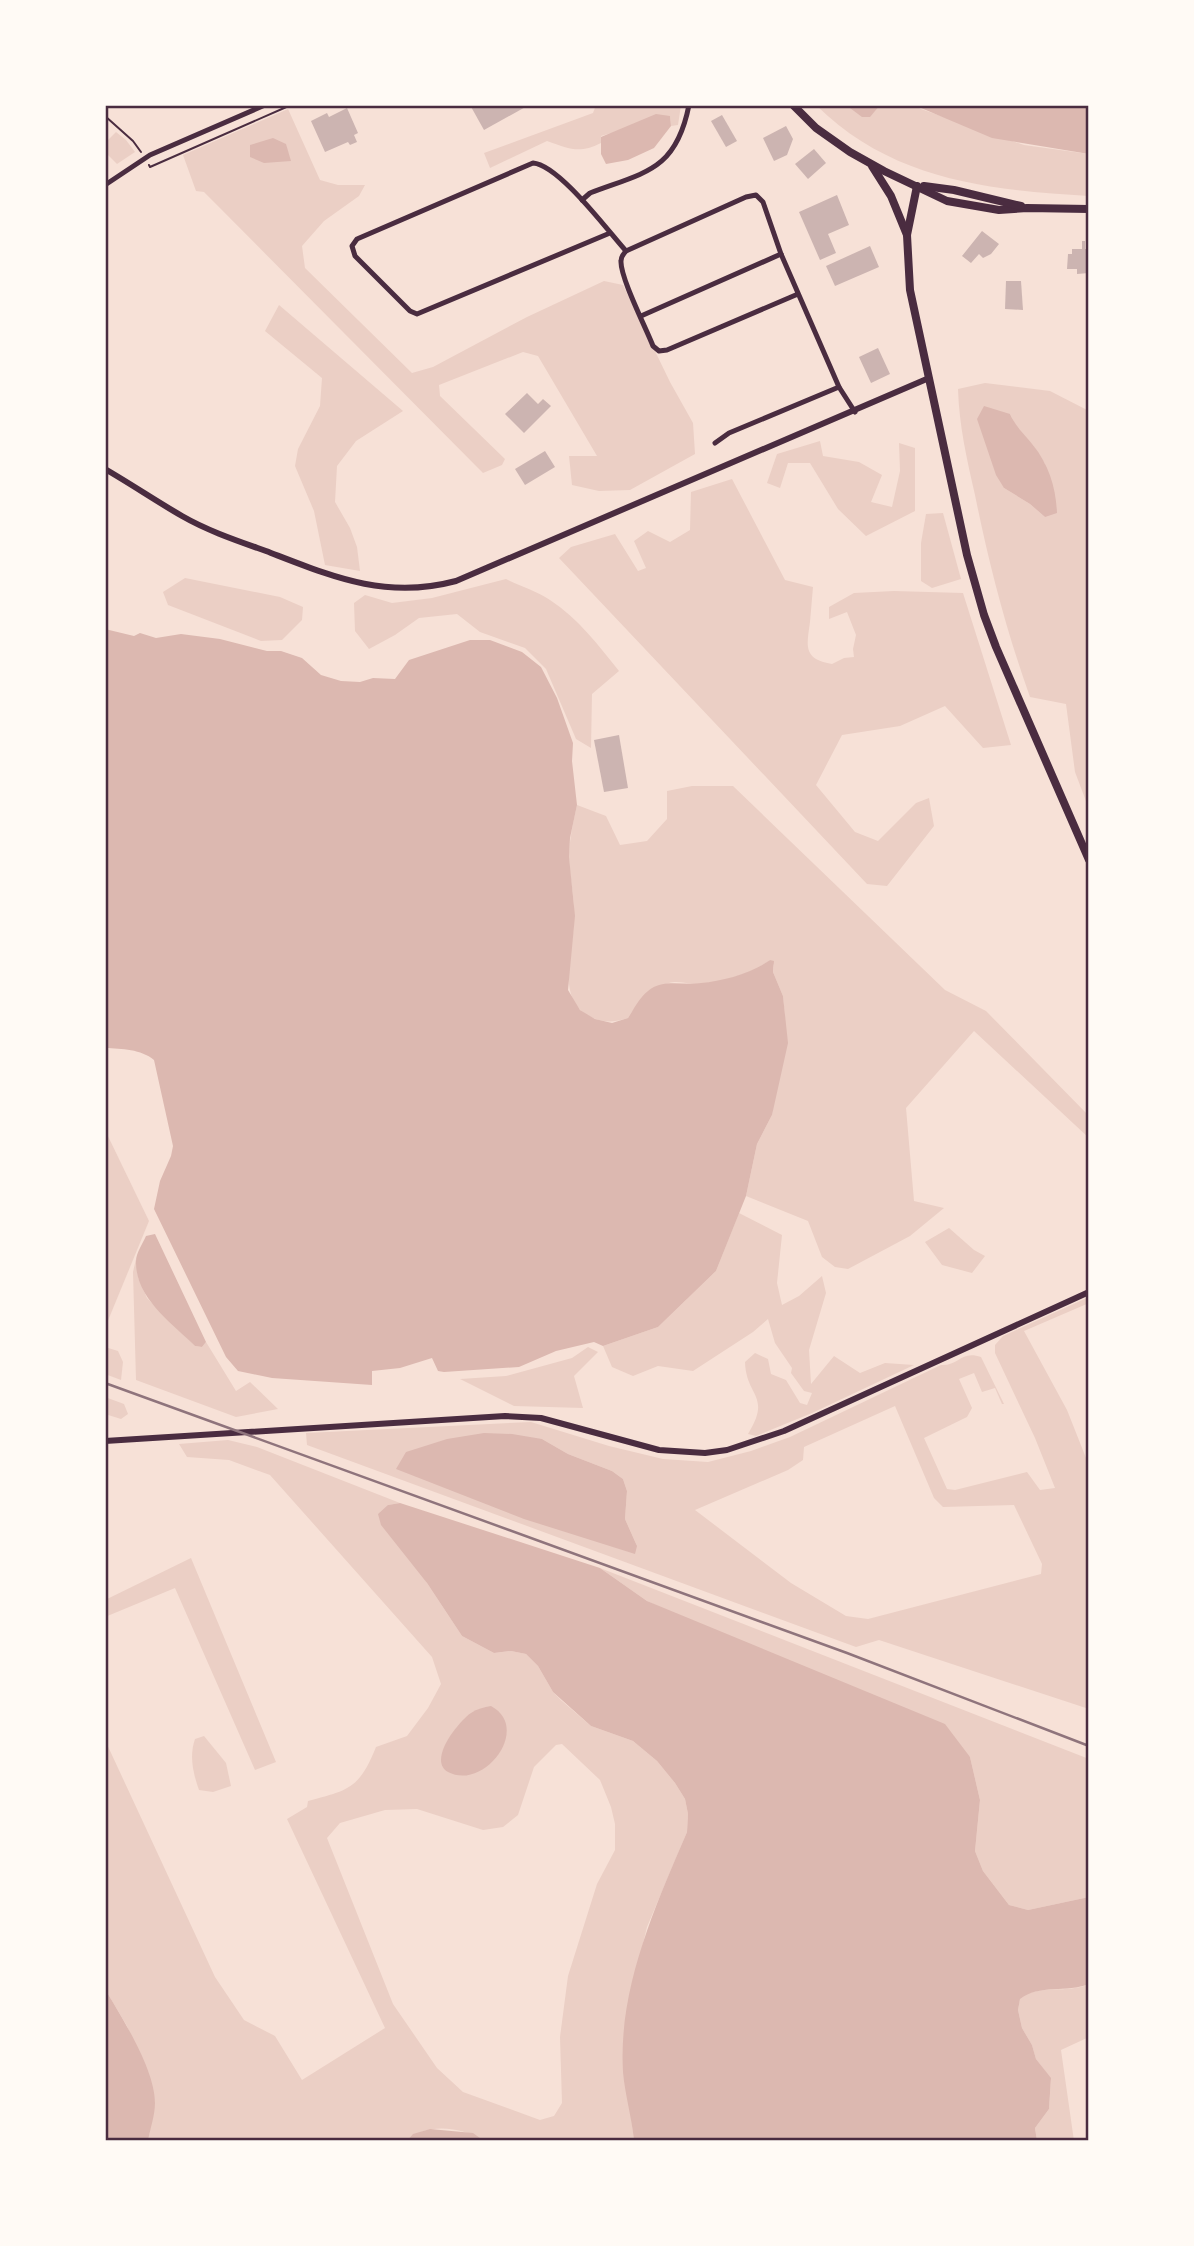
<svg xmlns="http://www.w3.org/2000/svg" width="1194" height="2246" font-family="Ubuntu,sans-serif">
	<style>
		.green { fill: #ebcfc5; fill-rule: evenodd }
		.water { fill: #dcb8b0 }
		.building { fill: #ccb4b1 }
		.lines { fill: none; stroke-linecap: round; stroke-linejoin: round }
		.path { stroke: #4a2c40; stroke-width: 2 }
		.minor { stroke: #4a2c40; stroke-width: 5 }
		.tertiary { stroke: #4a2c40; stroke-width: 6 }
		.primary { stroke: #4a2c40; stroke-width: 8 }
		.rail { stroke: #8f747c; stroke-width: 2.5 }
		.neatline { fill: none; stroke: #4a2c40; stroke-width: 2.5 }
	</style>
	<rect width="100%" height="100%" fill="#f7e1d7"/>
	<!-- green -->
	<g class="green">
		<path d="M596,105H681L678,125L671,126L670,116L601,136V143C579,154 570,149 547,141L490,168L484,153L593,113Z"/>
		<path d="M816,105H914L921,109L1024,145L1089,154V196C987,190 892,180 816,105Z"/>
		<polygon points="288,109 320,180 338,185 365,185 359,196 324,221 302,246 305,268 412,373 433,367 527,317 604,281 623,285 670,382 693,423 695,454 630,490 599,491 572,485 569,456 597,456 538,356 523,352 439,385 440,396 505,459 502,465 483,473 204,192 196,191 183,155"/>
		<polygon points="116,132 126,140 135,152 117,164 105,152 105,143"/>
		<polygon points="279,305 403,411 356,441 337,466 335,502 350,528 357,547 360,571 325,565 314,511 295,466 298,449 320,406 322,378 265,331"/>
		<path d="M985,383L1050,391L1089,411V809L1075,772L1066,704L1030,697C1006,630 989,564 975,495C967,460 959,425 958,389ZM1010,414L1019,432L1033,445L1045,464V517L1030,504L1004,488Z"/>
		<polygon points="820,441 823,456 859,462 882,475 871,502 892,507 900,471 899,443 915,448 915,511 866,536 838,509 810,463 788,463 780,488 767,483 777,454"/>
		<path d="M732,479L785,580L813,587C812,599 811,610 810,622C807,645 802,659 832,664L844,658L854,657L853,649L856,635L847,612L829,619V607L854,593L894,591L963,593L1011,745L983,748L945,706L900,726L842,735L816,785L855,832L878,841L916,803L929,798L934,826L887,886L867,884L559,558L571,547L615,534L638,571L646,568L634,541L648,531L670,542L690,530L691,492Z"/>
		<polygon points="943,513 961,579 932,588 921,581 921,543 926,514"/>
		<polygon points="185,578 280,597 303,607 302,620 282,640 261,641 168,605 163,592"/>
		<path d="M506,579C520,586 537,591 550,600C578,618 599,646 619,671L592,694L591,748L576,739L546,669L525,648L480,632L457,614L419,618L395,635L369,649L355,631L354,603L365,595L392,603L432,598Z"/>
		<path d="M692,786H733L945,990L986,1011L1089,1116V1138L974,1031L906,1108L914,1201L944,1208L910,1236L848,1269L835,1267L822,1257L808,1221L746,1196L757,1144L772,1115L785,1017L783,996L773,972L774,965L770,960C752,974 718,983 696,984C688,984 677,980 669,983C650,988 637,1003 628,1018C612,1023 602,1023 587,1015C554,995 576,945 574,913C574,895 570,877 569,859C569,841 573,823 577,805L606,816L620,845L647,841L667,819V791Z"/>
		<polygon points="105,1130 149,1221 107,1323 105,1323"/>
		<path d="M739,1213L782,1235L777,1283L782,1305L799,1296L822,1276L826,1293L809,1350L811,1384L834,1356L860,1373L885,1363L914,1365L812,1413L756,1436L748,1434C772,1395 746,1397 745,1362L755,1353L768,1359L771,1374L786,1380L800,1403L807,1405L812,1393L804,1391L791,1373L792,1368L775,1343L768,1319L753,1332L693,1371L658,1366L633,1376L612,1367L603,1346L658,1327L716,1271Z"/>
		<polygon points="949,1228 974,1250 985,1256 972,1273 942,1265 925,1242"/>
		<polygon points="136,1259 138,1277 147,1298 195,1346 202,1347 206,1342 236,1391 250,1382 278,1409 236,1417 136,1380 133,1272"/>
		<path d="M1089,1297V1303L1024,1331L1067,1410L1088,1463L1089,1709L879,1640L856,1647L307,1445L306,1433L531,1422L609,1446L663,1459L708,1462L751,1451L790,1437L941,1365C959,1366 961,1350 981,1357L1004,1404H1002L995,1388L982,1392L974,1373L959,1379L972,1408L967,1417L924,1438L947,1489L955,1490L1027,1472L1040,1490L1055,1488L1035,1438L995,1353V1345L1003,1336ZM895,1406L934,1498L943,1507L1014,1505L1042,1564L1041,1574L868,1619L846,1616L791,1583L695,1510L788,1470L803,1460L804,1447ZM542,1439L568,1454L612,1471L623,1479L627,1491L625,1519L637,1546Z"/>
		<polygon points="105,1347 118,1351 123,1362 121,1380 105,1374"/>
		<polygon points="588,1347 598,1352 574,1376 583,1408 514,1406 460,1379 506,1376 572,1358"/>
		<polygon points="105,1397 124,1404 128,1414 121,1419 105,1414"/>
		<path d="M228,1440L257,1447L400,1503L388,1505L427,1583L462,1636L494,1653L511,1651L526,1654L538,1666L553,1692L562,1701L591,1726L633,1741L657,1761L675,1783L685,1799L688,1814L687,1832L647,1927L629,2002L623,2048L634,2141H484C464,2127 425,2122 407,2141H148L155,2102L127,2026L105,1989V1740L215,1977L244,2020L275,2036L302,2080L385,2028L287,1819L307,1807L308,1801C349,1790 359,1789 376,1747L407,1736L428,1708L441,1684L432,1657L270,1475L229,1460L187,1457L179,1444ZM562,1744L600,1780L611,1807L615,1824V1850L597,1884L568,1976L560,2037L562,2103L554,2116L540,2120L463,2092L437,2068L393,2004L327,1838L340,1823L385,1810L417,1809L483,1830L503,1827L518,1815L534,1767L556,1745Z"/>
		<polygon points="191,1558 276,1762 255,1770 175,1588 105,1617 105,1600"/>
		<polygon points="600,1568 1089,1759 1089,1897 1028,1910 1009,1905 983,1871 975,1851 980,1800 970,1757 647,1601"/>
		<path d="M204,1736L226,1763L231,1786L213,1792L199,1790C193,1773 189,1756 195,1739Z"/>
		<path d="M1089,1984V2037L1061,2050L1074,2141H1037L1035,2128L1049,2109L1051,2079L1036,2059L1032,2045L1022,2028L1018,2010L1020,1998C1040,1984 1067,1994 1089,1984Z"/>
	</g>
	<!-- water -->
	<g class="water">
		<polygon points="846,105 880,105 870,117 862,117"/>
		<polygon points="914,105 1089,105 1089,154 992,138"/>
		<polygon points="656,114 670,116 671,126 654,148 628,160 606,164 601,154 601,137"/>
		<polygon points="273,138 286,144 291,161 264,163 250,157 250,145"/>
		<path d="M984,406L1010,414C1016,427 1024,434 1033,445C1049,465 1056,488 1057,513L1045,517L1030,504L1004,488L996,475L977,419Z"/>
		<path d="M105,629L134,636L140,633L156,638L181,634L220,639L267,651H281L302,658L321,675L341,681L360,682L373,678L395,679L409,660L470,640H490L522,652L541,667L557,698L573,743L572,761L577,805L570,838L569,857L575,916L568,990L580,1010L595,1019L612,1023L628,1018C634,1009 639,998 648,991C663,978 683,986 701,983C723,981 752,973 770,960L774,961L773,972L783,996L788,1043L772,1115L757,1144L746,1196L716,1271L658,1327L603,1346L594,1342L556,1351L519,1367L444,1372L438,1371L432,1358L400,1368L372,1371V1385L272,1378L238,1371L226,1357L154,1209L160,1181L171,1156L173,1146L154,1060C141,1049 122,1049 105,1048Z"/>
		<path d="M155,1234L206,1342L202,1347L195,1346C172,1323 135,1298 136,1261C136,1253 143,1243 146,1236Z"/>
		<polygon points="484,1433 512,1434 542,1439 568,1454 612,1471 623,1479 627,1491 625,1519 637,1546 635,1554 524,1519 396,1469 406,1452 447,1439"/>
		<path d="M400,1503L600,1568L647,1601L945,1724L970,1757L980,1800L975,1851L983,1871L1009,1905L1028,1910L1089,1897V1984C1067,1993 1039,1984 1020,1999L1018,2010L1022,2028L1032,2045L1036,2059L1051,2078L1049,2109L1035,2128L1037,2141H634C632,2118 625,2095 623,2072C618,1988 655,1907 687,1832L688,1814L685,1799L675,1783L657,1761L633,1741L591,1726L553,1692L538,1666L526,1654L511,1651L494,1653L462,1636L427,1583L381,1525L378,1514L388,1505Z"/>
		<path d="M491,1706C532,1728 484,1791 448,1772C427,1760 459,1721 471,1713C477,1709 484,1707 491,1706Z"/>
		<path d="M105,1989C122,2018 155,2069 155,2103C155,2115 150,2129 148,2141H105Z"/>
		<polygon points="430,2129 473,2133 484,2141 407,2141 413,2134"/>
	</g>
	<!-- building -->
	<g class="building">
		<polygon points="470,105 529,105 484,130"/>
		<polygon points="347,108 358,133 354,135 357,142 350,145 348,142 325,152 311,121 327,113 329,117"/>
		<polygon points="722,115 737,141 726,147 711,121"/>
		<polygon points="786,126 793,139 787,155 774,161 763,138"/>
		<polygon points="814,149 826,163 808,179 795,164"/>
		<polygon points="837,195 849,225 828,234 836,253 820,260 799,212"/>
		<polygon points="982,231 999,244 991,254 983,258 979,254 971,263 962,256"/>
		<polygon points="1082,241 1085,241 1085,249 1089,249 1089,273 1077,274 1077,269 1067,269 1068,254 1072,254 1072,249 1082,249"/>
		<polygon points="870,246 879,267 835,286 826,266"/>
		<polygon points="1006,281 1021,281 1023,310 1005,309"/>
		<polygon points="878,348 890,374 871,383 859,357"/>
		<polygon points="527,393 538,404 543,399 551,406 524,433 505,414"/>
		<polygon points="545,451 555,467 525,485 515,469"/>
		<polygon points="619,735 628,788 604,792 594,740"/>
	</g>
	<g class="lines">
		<!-- path -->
		<g class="path">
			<polyline points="105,116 133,141 141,152"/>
			<polyline points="149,165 150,167 291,105"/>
		</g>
		<!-- minor -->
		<g class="minor">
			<polyline points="105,185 150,155 265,105"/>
			<path d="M582,200L590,193C645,172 676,171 689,105"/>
			<path d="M610,233L417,314L410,311L355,256L352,246L357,239L533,163C559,165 607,230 626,251"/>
			<path d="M798,294L667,350L659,351L653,346C646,328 620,277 621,261C621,256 623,255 626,251L746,197L756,195L763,202L781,254L839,387L855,412"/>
			<polyline points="641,316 781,254"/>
			<polyline points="715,443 729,433 839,387"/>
		</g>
		<!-- tertiary -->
		<g class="tertiary">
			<path d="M105,469C131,484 156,501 182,516C208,531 238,541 266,551C331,576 385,600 456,581L929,378"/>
			<polyline points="105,1441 505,1416 541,1418 659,1450 705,1453 727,1450 784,1431 1089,1292"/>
		</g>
		<!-- primary -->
		<g class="primary">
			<polyline points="793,105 816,128 850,152 884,171 947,201 999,210 1027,208 1089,209"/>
			<polyline points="872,166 891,196 907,235"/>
			<polyline points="917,186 907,235 910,290 967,555 984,615 996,647 1089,860"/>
			<polyline points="924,186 954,190 1021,206"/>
		</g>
		<!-- rail -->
		<polyline class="rail" points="105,1383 847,1653 1089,1746"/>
	</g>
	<!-- border -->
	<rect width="1194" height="2246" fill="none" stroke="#fffaf5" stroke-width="214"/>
	<rect x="107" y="107" width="980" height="2032" class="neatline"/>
</svg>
